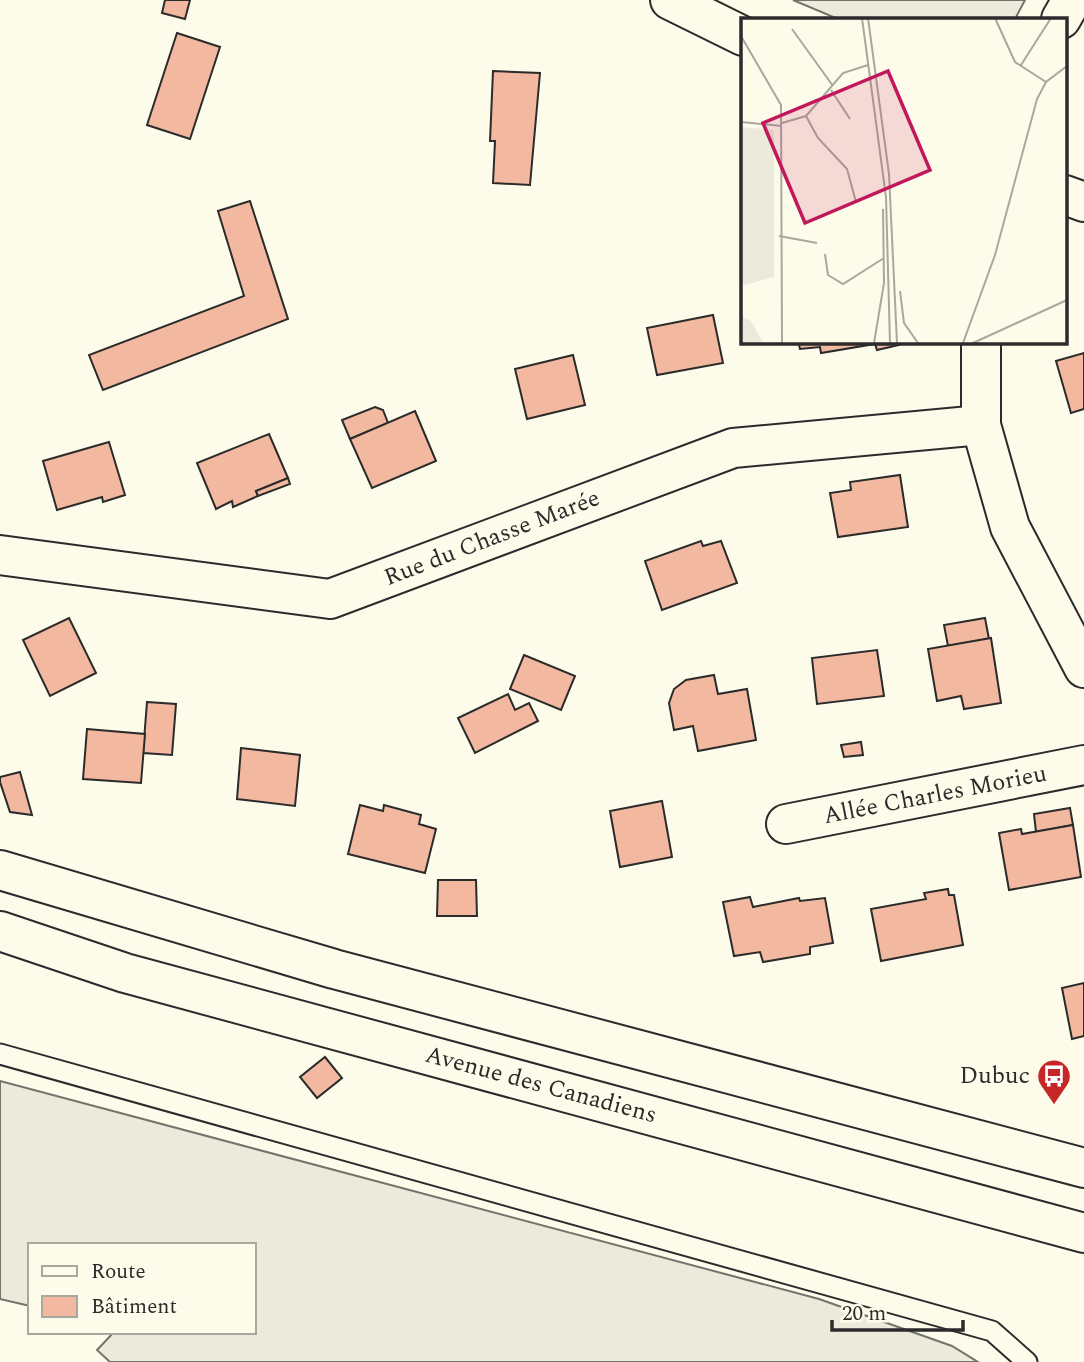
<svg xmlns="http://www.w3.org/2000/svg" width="1084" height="1362" font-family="Spectral,serif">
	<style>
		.green { fill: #ecebdb; stroke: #74746e; stroke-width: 2 }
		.parking { fill: #eceadb; stroke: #74746e; stroke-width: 2 }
		.building { fill: #f2b8a0; stroke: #2b2b2b; stroke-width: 2 }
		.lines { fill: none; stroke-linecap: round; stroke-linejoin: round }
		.service-casing { stroke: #2b2b2b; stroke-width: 23 }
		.minor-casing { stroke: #2b2b2b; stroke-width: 42 }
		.primary-casing { stroke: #2b2b2b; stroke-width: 42 }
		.service { stroke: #fdfbea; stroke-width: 19 }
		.minor { stroke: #fdfbea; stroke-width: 38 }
		.primary { stroke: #fdfbea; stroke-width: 38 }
		.labels { text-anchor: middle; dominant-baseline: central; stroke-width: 5; stroke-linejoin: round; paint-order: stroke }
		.street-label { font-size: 24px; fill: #2b2b2b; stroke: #fdfbea }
		.poi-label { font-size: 24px; fill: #2b2b2b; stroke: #fdfbea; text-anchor: end }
		.inset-road { fill: none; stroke: #a9a89e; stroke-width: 2 }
		.view { fill: #c2185b; fill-opacity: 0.15; stroke: #c2185b; stroke-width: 3.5 }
		.inset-edge { fill: none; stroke: #2b2b2b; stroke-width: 3.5 }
	</style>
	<rect width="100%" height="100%" fill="#fdfbea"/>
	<!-- green -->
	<polygon class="green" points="793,0 1025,0 1015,19 838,19"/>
	<!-- parking -->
	<polygon class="parking" points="0,1081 819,1299 952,1346 978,1362 110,1362 97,1350 114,1332 254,1332 254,1245 30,1245 30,1306 0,1299"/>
	<!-- building -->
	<g class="building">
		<polygon points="165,0 190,0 185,19 162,13"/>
		<polygon points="177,33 220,47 190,139 147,125"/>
		<polygon points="493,71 540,73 530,185 493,183 495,141 490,141"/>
		<polygon points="250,201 288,319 103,390 89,355 244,296 218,211"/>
		<polygon points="713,315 723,363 657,375 647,328"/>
		<polygon points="798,341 899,341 899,345 877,350 875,344 821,353 820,347 800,349"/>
		<polygon points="1084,353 1084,409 1071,413 1056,361"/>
		<polygon points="573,355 585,405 527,419 515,369"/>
		<polygon points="375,407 383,410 388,423 350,439 342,420"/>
		<polygon points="415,411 436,461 372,488 350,439"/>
		<polygon points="269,434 288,478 256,491 258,496 233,507 232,501 216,509 197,463"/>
		<polygon points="109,442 125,495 103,502 102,497 57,510 43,461"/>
		<polygon points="900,475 908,527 838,537 830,493 851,490 850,482"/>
		<polygon points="288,478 290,484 258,496 256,491"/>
		<polygon points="701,541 703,546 721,541 737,583 662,610 645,561"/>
		<polygon points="69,618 96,673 50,696 23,640"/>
		<polygon points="985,618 989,639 948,646 944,625"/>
		<polygon points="991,638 1001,703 964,709 961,696 937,701 928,649"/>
		<polygon points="877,650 884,696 817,704 812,658"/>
		<polygon points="524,655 575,676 561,710 510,689"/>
		<polygon points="714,675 718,694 747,689 756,740 698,751 693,726 674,730 669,703 674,689 686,680"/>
		<polygon points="508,694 515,710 529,703 538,721 475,753 458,718"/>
		<polygon points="147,702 176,704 172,755 143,753"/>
		<polygon points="87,729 145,734 141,783 83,779"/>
		<polygon points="861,742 863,755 844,757 841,745"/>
		<polygon points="241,748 300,755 295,806 237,799"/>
		<polygon points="20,772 32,815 10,812 0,782 0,777"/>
		<polygon points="662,801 672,857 620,867 610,811"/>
		<polygon points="360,805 383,811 384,805 421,815 419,824 436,829 425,873 348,854"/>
		<polygon points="1070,808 1073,825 1036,832 1034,814"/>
		<polygon points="1073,825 1081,877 1009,890 999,833 1021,829 1022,834"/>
		<polygon points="438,880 476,880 477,916 437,916"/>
		<polygon points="948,889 949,895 954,895 963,945 881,961 871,909 926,899 924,893"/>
		<polygon points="750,897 753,907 799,898 800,901 825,898 833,943 810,947 810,954 763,962 760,952 734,956 723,902"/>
		<polygon points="1084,983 1084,1036 1072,1039 1062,988"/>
		<polygon points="325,1057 342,1078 317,1098 300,1077"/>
	</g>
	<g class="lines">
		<!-- service casing -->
		<g class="service-casing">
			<polyline id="service" points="0,1054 992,1331 1027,1362"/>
		</g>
		<!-- minor casing -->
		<g class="minor-casing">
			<g id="minor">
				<polyline points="670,0 743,36"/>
				<polyline points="1061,19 1072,0"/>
				<polyline points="1065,195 1084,202"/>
				<polyline points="981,341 981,425 1010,527 1084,668"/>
				<polyline points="0,555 330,599 733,448 981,425"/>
				<polyline points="786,824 1084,765"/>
			</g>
		</g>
		<!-- primary casing -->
		<g class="primary-casing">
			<g id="primary">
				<polyline points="0,870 334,969 1084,1168"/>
				<polyline points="0,931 125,973 1084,1233"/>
			</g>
		</g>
		<!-- service -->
		<use href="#service" class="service"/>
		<!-- minor -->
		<use href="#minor" class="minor"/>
		<!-- primary -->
		<use href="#primary" class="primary"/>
	</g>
	<!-- icons -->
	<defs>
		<g id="bus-pin" transform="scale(1.75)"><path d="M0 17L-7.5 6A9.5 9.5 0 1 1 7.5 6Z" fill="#c62828" stroke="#fdfbea"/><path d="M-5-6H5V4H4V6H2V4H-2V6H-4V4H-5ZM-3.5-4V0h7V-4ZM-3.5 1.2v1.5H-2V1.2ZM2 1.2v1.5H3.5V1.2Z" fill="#fff"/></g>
	</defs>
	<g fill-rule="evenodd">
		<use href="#bus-pin" x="1054" y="1076"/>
	</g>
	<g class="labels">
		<!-- street labels -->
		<g class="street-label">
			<text transform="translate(492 538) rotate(-21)">Rue du Chasse Marée</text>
			<text transform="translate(935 795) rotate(-11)">Allée Charles Morieu</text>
			<text transform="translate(541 1085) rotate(15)">Avenue des Canadiens</text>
		</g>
		<!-- poi labels -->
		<g class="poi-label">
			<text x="1030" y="1076">Dubuc</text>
		</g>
	</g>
	<!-- overview -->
	<g transform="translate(741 18)">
		<rect width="326" height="326" fill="#fdfbea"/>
		<path d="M0,109L33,112V259L0,268ZM0,298L10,303L22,325H0Z" fill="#ecebdb"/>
		<path class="inset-road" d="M121,0L145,179L149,325M127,0L148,156L156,325M254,0L274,44L305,64M51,11L92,68M0,18L40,87L41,325M280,47L310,0M90,72L109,101M65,98L77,120L106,151L115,184M0,104L41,108M41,105L65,98L102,55L127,47M38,218L76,225M84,236L87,257L102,266L143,240M159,273L163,305L177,325M133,325L143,265L142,191M222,325L254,237L296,81L305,64L326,48M232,325L326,282"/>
		<path class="view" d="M147,53L189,152L64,205L22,105Z"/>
		<rect width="326" height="326" class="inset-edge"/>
	</g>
	<!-- legend -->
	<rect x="28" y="1243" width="228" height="91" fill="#fdfbea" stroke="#a9a89e" stroke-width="2"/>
	<rect x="42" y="1266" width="35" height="10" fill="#fdfbea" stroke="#a9a89e" stroke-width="2"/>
	<text x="91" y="1278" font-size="21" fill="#2b2b2b">Route</text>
	<rect x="42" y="1296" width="35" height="21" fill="#f2b8a0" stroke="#a9a89e" stroke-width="2"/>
	<text x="91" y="1313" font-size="21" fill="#2b2b2b">Bâtiment</text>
	<!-- scale -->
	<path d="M832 1320v10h131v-10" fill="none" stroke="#2b2b2b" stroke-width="3.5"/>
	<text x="842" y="1320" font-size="21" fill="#2b2b2b" stroke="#fdfbea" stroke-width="5" paint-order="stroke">20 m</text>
</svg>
